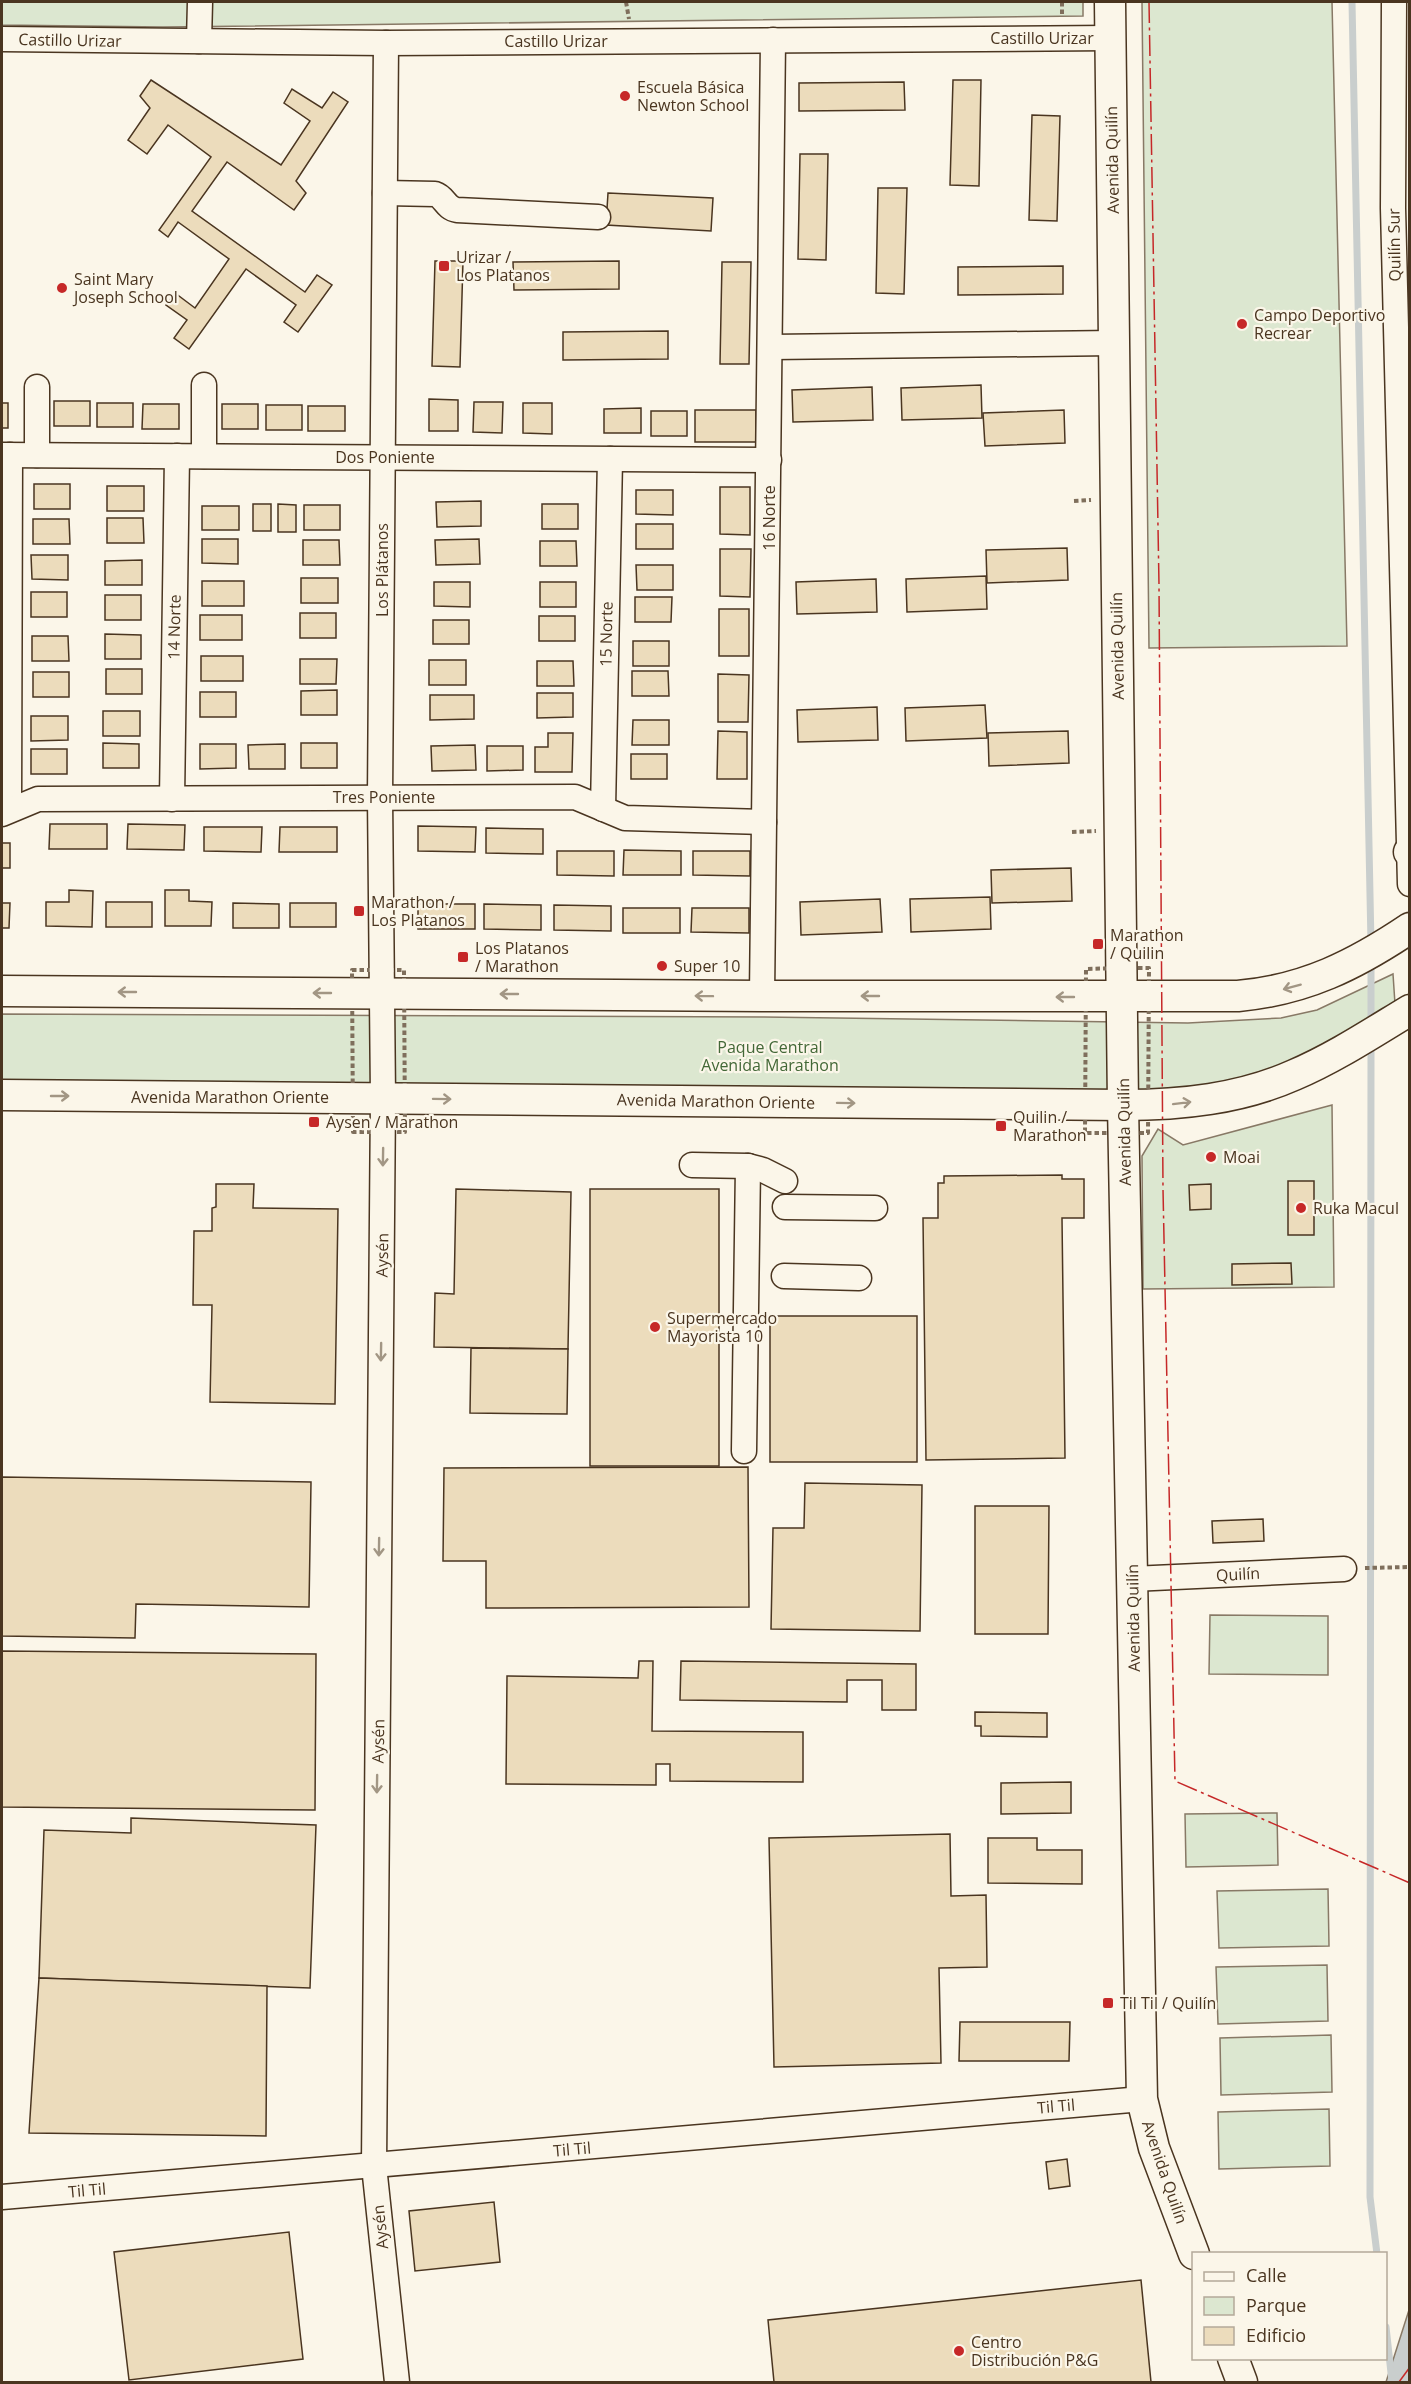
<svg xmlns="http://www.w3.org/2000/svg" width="1411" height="2384" font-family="'Open Sans',sans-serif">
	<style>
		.green { fill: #dce7d0; stroke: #887966; stroke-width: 1.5 }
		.water { fill: #c9cecd; stroke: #887966; stroke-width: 1.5 }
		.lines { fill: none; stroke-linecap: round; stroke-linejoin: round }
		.stream { stroke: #c9cecd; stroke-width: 7 }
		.building { fill: #ecdcbc; stroke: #4a3520; stroke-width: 1.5 }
		.minor-casing { stroke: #4a3520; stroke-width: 27 }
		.major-casing { stroke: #4a3520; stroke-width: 33 }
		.path { stroke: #7f6f5c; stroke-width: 4; stroke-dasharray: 4.5 3; stroke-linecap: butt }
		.minor { stroke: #fbf6e9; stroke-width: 24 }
		.major { stroke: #fbf6e9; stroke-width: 30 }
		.power { stroke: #c62828; stroke-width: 1.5; stroke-dasharray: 21 4.5 3 4.5; stroke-linecap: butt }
		.oneway { stroke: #a29684 }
		.poi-dot { fill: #c62828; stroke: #fbf6e9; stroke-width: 2 }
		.labels { text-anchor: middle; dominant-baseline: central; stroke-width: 4.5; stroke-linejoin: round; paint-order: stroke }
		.street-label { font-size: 16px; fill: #4a3520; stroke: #fbf6e9 }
		.poi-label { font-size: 16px; fill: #4a3520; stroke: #fbf6e9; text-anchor: start }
		.park-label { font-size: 16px; fill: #436837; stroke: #fbf6e9 }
	</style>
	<rect width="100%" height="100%" fill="#fbf6e9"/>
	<!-- green -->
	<g class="green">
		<polygon points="2,2 1083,2 1083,16 163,27 2,25"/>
		<polygon points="1142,2 1332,2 1347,646 1149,648"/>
		<polygon points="1393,974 1395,1004 1322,1051 1205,1091 2,1086 2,1014 764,1017 1188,1023 1281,1018 1317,1010"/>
		<polygon points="1332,1105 1334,1287 1143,1289 1142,1156 1158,1129 1183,1145"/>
		<polygon points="1210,1615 1328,1616 1328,1675 1209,1674"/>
		<polygon points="1277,1813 1278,1865 1186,1867 1185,1814"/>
		<polygon points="1328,1889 1329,1946 1219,1948 1217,1891"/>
		<polygon points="1327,1965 1328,2021 1218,2024 1216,1967"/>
		<polygon points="1331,2035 1332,2092 1221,2095 1220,2038"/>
		<polygon points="1329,2109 1330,2166 1219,2169 1218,2112"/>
	</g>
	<!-- water -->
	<polygon class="water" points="1409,2310 1409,2382 1386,2382"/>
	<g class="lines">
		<!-- stream -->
		<g class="stream">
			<polyline points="1352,2 1371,944"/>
			<polyline points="1371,961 1371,1025"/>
			<polyline points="1371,1045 1370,2197 1377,2254"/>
			<polyline points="1386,2327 1392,2382"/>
		</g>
	</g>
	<!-- building -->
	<g class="building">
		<polygon points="151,80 281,165 310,121 284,103 292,89 322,108 333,92 348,102 296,181 306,193 294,210 227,162 192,211 305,292 317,275 332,285 298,332 284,322 296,305 246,269 189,349 174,338 187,320 166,305 175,293 195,308 229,259 178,222 168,237 159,230 211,157 168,125 147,154 128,140 150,108 140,96"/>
		<polygon points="953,80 981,80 979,186 950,185"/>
		<polygon points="904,82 905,110 799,111 799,83"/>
		<polygon points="1032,115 1060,116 1057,221 1029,220"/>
		<polygon points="800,154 828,154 826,260 798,259"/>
		<polygon points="878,188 907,188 904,294 876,293"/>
		<polygon points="608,193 713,198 711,231 606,225"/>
		<polygon points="435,261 463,261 460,367 432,366"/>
		<polygon points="619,261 619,289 514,290 513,262"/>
		<polygon points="722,262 751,262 749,364 720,364"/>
		<polygon points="1063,266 1063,294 958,295 958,267"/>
		<polygon points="668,331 668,359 563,360 563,332"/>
		<polygon points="981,385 982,418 902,420 901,388"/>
		<polygon points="872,387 873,420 793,422 792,390"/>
		<polygon points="429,399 458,400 458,431 429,431"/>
		<rect x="54" y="401" width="36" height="25"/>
		<polygon points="474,402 503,402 502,433 473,432"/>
		<rect x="2" y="403" width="6" height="25"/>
		<rect x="97" y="403" width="36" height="24"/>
		<polygon points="523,403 552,403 552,434 523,433"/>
		<polygon points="143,404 179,404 179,429 142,429"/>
		<rect x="222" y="404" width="36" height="25"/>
		<rect x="266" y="405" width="36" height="25"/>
		<rect x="308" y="406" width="37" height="25"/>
		<polygon points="641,408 641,433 604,433 604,409"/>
		<rect x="695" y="410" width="61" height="32"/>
		<polygon points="1064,410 1065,443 985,446 983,413"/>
		<rect x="651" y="411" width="36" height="25"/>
		<rect x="34" y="484" width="36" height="25"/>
		<rect x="107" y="486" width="37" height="25"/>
		<polygon points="720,487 750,487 750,535 720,534"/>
		<polygon points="636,490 673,490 673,515 636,514"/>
		<polygon points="481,501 481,526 437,527 436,502"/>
		<rect x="253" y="504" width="18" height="27"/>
		<polygon points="278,504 296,505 296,532 278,532"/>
		<rect x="542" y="504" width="36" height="25"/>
		<rect x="304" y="505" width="36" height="25"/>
		<rect x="202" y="506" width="37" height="24"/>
		<polygon points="107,518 143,518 144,543 107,543"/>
		<polygon points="33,519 69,519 70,544 33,544"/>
		<rect x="636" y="524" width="37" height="25"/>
		<polygon points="202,539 238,539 238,564 202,563"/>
		<polygon points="479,539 480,564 436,565 435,540"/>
		<polygon points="303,540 339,540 340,565 303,565"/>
		<polygon points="540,541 576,541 577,566 540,566"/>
		<polygon points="1067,548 1068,580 987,583 986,550"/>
		<polygon points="720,549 751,549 750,597 720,596"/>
		<polygon points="31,555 68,555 68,580 32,579"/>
		<polygon points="142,560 142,585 105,585 105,561"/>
		<polygon points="636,565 673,565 673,590 637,590"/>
		<polygon points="986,576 987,609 907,612 906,579"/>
		<rect x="301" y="578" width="37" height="25"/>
		<polygon points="876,579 877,612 797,614 796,582"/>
		<rect x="202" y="581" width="42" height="25"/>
		<polygon points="434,582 470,582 470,607 434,606"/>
		<rect x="540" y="582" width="36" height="25"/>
		<rect x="31" y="592" width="36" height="25"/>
		<rect x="105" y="595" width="36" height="25"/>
		<polygon points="635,597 672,597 671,622 635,622"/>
		<rect x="719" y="609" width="30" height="47"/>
		<rect x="300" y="613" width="36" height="25"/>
		<rect x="200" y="615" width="42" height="25"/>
		<rect x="539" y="616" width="36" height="25"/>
		<rect x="433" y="620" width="36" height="24"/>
		<polygon points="105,634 141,635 141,659 105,659"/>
		<polygon points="32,636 68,636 69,661 32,661"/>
		<rect x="633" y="641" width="36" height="25"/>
		<rect x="201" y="656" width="42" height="25"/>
		<polygon points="300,659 337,659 336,684 300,684"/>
		<rect x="429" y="660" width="37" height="25"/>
		<polygon points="537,661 573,661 574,686 537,686"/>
		<rect x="106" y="669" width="36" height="25"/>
		<polygon points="632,671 668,671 669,696 632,696"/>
		<rect x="33" y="672" width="36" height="25"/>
		<polygon points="718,674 749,675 748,722 718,722"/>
		<polygon points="337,690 337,715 301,715 301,691"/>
		<rect x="200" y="692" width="36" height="25"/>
		<polygon points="537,693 573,693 573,717 537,718"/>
		<polygon points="430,695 474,695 474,719 430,720"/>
		<polygon points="985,705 987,738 906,741 905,708"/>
		<polygon points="877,707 878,740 798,742 797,710"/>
		<rect x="103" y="711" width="37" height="25"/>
		<polygon points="31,716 68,716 68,740 31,741"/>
		<polygon points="633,720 669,720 669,745 632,745"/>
		<polygon points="718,731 747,732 747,779 717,779"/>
		<polygon points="1068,731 1069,763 989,766 988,733"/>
		<polygon points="548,733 573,733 572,772 535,772 535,747 548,747"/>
		<polygon points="103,743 139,744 139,768 103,768"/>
		<rect x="301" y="743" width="36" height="25"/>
		<polygon points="200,744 236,744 236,768 200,769"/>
		<polygon points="285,744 285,769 249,769 248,745"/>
		<polygon points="475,745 476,770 432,771 431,746"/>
		<polygon points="487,746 523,746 523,770 487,771"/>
		<rect x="31" y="749" width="36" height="25"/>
		<rect x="631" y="754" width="36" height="25"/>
		<polygon points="50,824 107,824 107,849 49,849"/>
		<polygon points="128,824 185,825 184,850 127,849"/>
		<polygon points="418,826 476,827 475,852 418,851"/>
		<polygon points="204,827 262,827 261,852 204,851"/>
		<polygon points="280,827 337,827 337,852 279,852"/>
		<polygon points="486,828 543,829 543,854 486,853"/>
		<rect x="2" y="843" width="8" height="25"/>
		<polygon points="624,850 681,851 681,875 623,875"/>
		<polygon points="557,851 614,851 614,876 557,875"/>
		<polygon points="693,851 750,851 750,876 693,875"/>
		<polygon points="1071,868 1072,901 992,903 991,870"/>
		<polygon points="69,890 93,891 92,927 46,926 46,902 69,902"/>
		<polygon points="165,890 189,890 189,901 212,902 211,926 165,926"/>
		<polygon points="990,897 991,929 911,932 910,899"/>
		<polygon points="880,899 882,932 801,935 800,902"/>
		<rect x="106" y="902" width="46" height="25"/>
		<polygon points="2,903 10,903 9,928 2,928"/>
		<polygon points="233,903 279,904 279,928 233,928"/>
		<rect x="290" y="903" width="46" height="24"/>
		<rect x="418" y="904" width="57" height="25"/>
		<polygon points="484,904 541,905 541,930 484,929"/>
		<polygon points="554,905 611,906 611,931 554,930"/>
		<rect x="623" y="908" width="57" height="25"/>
		<polygon points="692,908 749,908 749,933 691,932"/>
		<polygon points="1062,1175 1062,1179 1084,1179 1084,1218 1062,1218 1065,1458 926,1460 923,1218 938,1218 938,1183 944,1183 944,1176"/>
		<rect x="1288" y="1181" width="26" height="54"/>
		<polygon points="216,1184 254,1184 253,1208 338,1209 335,1404 210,1402 212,1305 193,1305 194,1231 212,1231 212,1208 216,1207"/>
		<polygon points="1211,1184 1211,1209 1190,1210 1189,1185"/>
		<polygon points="456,1189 571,1192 568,1349 434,1347 435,1293 454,1294"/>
		<rect x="590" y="1189" width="129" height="277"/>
		<polygon points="1291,1263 1292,1284 1232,1285 1232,1264"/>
		<rect x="770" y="1316" width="147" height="146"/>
		<polygon points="471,1348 568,1349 567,1414 470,1413"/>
		<polygon points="748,1467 749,1607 486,1608 486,1561 443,1561 444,1468"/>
		<polygon points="2,1477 311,1482 309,1607 136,1604 135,1638 2,1636"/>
		<polygon points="805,1483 922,1485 920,1631 771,1629 773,1528 804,1528"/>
		<polygon points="975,1506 1049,1506 1048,1634 975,1634"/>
		<polygon points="1263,1519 1264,1541 1213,1543 1212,1521"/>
		<polygon points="2,1651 316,1654 315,1810 2,1807"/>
		<polygon points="639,1661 653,1661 652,1731 803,1732 803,1782 670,1781 670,1764 656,1764 656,1785 506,1784 507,1676 638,1678"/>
		<polygon points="681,1661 916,1664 916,1710 882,1710 882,1680 847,1680 847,1702 680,1700"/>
		<polygon points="975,1712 1047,1713 1047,1737 981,1736 981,1726 975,1726"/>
		<polygon points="1071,1782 1071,1813 1001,1814 1001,1783"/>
		<polygon points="131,1818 316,1825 310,1988 39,1978 44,1830 131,1833"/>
		<polygon points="950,1834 951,1896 986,1895 987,1967 939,1968 941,2063 774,2067 769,1838"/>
		<polygon points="988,1838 1037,1838 1037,1850 1082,1850 1082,1884 988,1883"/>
		<polygon points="39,1978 267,1986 266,2136 29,2133"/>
		<polygon points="960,2022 1070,2022 1069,2061 959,2061"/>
		<polygon points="1067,2159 1070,2186 1049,2189 1046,2162"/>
		<polygon points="494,2202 500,2262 415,2271 409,2211"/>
		<polygon points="289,2232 303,2359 129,2380 114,2252"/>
		<polygon points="1141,2280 1151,2382 774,2382 768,2320"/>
	</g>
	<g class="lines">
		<!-- minor casing -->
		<g class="minor-casing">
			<g id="minor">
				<polyline points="1394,2 1393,208 1410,884"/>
				<polyline points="2,39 386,43 1110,38"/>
				<polyline points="199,41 200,2"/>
				<polyline points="386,43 380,797 383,1098 374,2166 397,2382"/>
				<path d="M385,193L435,194C445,197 445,208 457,210L598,217"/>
				<polyline points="771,347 1114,343"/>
				<polyline points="204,385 204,456"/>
				<polyline points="2,455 769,460"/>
				<polyline points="37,455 37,387"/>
				<polyline points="172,799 177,456"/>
				<polyline points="603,809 610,459"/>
				<polyline points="9,810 10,455"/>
				<polyline points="2,814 38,799 575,797 625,818 764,822"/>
				<polyline points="762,996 773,40"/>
				<polyline points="692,1165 748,1166 763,1170 785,1181"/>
				<polyline points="785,1207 875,1208"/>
				<polyline points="784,1276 859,1278"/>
				<polyline points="744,1451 748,1166"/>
				<polyline points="1132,1579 1344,1569"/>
				<polyline points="2,2197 1142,2099"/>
			</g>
		</g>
		<!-- major casing -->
		<g class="major-casing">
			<g id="major">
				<polyline points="1110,2 1123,1105 1142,2099 1154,2148 1194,2254"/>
				<polyline points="1409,852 1410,852"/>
				<path d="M2,991L762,996H1238C1305,990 1355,965 1410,928"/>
				<path d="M2,1095L1123,1105C1181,1105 1240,1099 1294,1075C1334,1058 1372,1033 1410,1010"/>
				<polyline points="1233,2358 1242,2382"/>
			</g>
		</g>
		<!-- path -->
		<g class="path">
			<polyline points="626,2 629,19"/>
			<polyline points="1062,2 1062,16"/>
			<polyline points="1074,501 1091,500"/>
			<polyline points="1072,832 1096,831"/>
			<polygon points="1123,968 1149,968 1148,1133 1085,1133 1086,969"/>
			<polygon points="352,970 404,970 405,1132 353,1132"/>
			<polyline points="1365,1568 1410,1567"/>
		</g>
		<!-- minor -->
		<use href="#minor" class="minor"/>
		<!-- major -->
		<use href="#major" class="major"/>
		<!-- power -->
		<g class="power">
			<polyline points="1149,2 1159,585 1163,1189 1175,1781 1410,1883"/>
			<polyline points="1399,2382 1410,2367"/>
		</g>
	</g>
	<!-- one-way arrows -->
	<defs><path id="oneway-shaft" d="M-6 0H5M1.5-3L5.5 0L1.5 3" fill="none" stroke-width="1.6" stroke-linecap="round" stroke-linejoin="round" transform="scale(1.5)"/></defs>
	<g class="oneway">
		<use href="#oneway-shaft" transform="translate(1292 987) rotate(165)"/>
		<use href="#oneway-shaft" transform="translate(127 992) rotate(-180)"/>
		<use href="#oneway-shaft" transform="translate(322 993) rotate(-180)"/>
		<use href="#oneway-shaft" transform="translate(509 994) rotate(-180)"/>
		<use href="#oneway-shaft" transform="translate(704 996) rotate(-179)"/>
		<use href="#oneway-shaft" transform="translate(870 996) rotate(-180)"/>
		<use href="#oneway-shaft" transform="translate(1065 997) rotate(-180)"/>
		<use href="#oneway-shaft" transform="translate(60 1096)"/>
		<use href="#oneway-shaft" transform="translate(442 1099) rotate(1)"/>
		<use href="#oneway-shaft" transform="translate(846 1103) rotate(1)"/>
		<use href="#oneway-shaft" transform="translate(1182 1103) rotate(-7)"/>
		<use href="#oneway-shaft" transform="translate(383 1157) rotate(91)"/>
		<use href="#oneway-shaft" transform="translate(381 1352) rotate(91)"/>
		<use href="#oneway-shaft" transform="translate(379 1547) rotate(91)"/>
		<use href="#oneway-shaft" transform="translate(377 1784) rotate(91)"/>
	</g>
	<!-- markers -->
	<g class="poi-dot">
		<circle cx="625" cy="96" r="6"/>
		<rect x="438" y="260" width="12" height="12" rx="3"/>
		<circle cx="62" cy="288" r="6"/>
		<circle cx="1242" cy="324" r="6"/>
		<rect x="353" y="905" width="12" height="12" rx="3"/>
		<rect x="1092" y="938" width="12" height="12" rx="3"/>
		<rect x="457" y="951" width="12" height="12" rx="3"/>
		<circle cx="662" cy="966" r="6"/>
		<rect x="308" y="1116" width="12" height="12" rx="3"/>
		<rect x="995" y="1120" width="12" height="12" rx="3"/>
		<circle cx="1211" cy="1157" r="6"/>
		<circle cx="1301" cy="1208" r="6"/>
		<circle cx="655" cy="1327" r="6"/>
		<rect x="1102" y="1997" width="12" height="12" rx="3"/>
		<circle cx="959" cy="2351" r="6"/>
	</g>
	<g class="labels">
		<!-- street labels -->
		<g class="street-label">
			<text x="1042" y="38">Castillo Urizar</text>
			<text transform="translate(70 40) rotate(1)">Castillo Urizar</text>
			<text x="556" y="41">Castillo Urizar</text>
			<text transform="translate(1112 160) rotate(-91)">Avenida Quilín</text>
			<text transform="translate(1394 245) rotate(-91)">Quilín Sur</text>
			<text x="385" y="457">Dos Poniente</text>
			<text transform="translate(769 518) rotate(-90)">16 Norte</text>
			<text transform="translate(382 570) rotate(-90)">Los Plátanos</text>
			<text transform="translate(174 627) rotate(-89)">14 Norte</text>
			<text transform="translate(606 634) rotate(-89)">15 Norte</text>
			<text transform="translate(1117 646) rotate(-91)">Avenida Quilín</text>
			<text x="384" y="797">Tres Poniente</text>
			<text x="230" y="1097">Avenida Marathon Oriente</text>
			<text transform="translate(716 1101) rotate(1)">Avenida Marathon Oriente</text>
			<text transform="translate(1124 1132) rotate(-91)">Avenida Quilín</text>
			<text transform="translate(382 1255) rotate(-89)">Aysén</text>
			<text transform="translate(1238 1574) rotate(-3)">Quilín</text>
			<text transform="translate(1133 1618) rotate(-91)">Avenida Quilín</text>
			<text transform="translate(378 1741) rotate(-89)">Aysén</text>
			<text transform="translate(1056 2106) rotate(-5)">Til Til</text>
			<text transform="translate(572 2149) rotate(-5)">Til Til</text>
			<text transform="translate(1165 2172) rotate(71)">Avenida Quilín</text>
			<text transform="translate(87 2190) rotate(-5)">Til Til</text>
			<text transform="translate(380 2227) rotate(-96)">Aysén</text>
		</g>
		<!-- poi labels -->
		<g class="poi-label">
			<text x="637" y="87">Escuela Básica<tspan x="637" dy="18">Newton School</tspan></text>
			<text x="456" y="257">Urizar /<tspan x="456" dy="18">Los Platanos</tspan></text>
			<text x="74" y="279">Saint Mary<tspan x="74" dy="18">Joseph School</tspan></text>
			<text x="1254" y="315">Campo Deportivo<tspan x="1254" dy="18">Recrear</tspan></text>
			<text x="371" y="902">Marathon /<tspan x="371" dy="18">Los Platanos</tspan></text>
			<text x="1110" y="935">Marathon<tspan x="1110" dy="18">/ Quilin</tspan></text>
			<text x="475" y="948">Los Platanos<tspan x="475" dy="18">/ Marathon</tspan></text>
			<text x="674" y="966">Super 10</text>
			<text x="1013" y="1117">Quilin /<tspan x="1013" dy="18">Marathon</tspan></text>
			<text x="326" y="1122">Aysen / Marathon</text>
			<text x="1223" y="1157">Moai</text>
			<text x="1313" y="1208">Ruka Macul</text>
			<text x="667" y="1318">Supermercado<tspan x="667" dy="18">Mayorista 10</tspan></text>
			<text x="1120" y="2003">Til Til / Quilín</text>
			<text x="971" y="2342">Centro<tspan x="971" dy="18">Distribución P&amp;G</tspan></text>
		</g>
		<!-- park labels -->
		<g class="park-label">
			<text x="770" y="1047">Paque Central<tspan x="770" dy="18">Avenida Marathon</tspan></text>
		</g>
	</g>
	<!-- border -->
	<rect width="1411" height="2384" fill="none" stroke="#4a3520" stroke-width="6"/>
	<!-- legend -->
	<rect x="1192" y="2252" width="195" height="108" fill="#fbf6e9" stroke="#b4a999" stroke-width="1.5"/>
	<rect x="1204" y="2272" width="30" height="9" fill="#fbf6e9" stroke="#b4a999" stroke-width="1.5"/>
	<text x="1246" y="2282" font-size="18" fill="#4a3520">Calle</text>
	<rect x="1204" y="2297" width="30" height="18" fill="#dce7d0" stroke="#b4a999" stroke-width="1.5"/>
	<text x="1246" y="2312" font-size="18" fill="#4a3520">Parque</text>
	<rect x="1204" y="2327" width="30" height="18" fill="#ecdcbc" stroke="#b4a999" stroke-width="1.5"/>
	<text x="1246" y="2342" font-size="18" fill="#4a3520">Edificio</text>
</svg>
